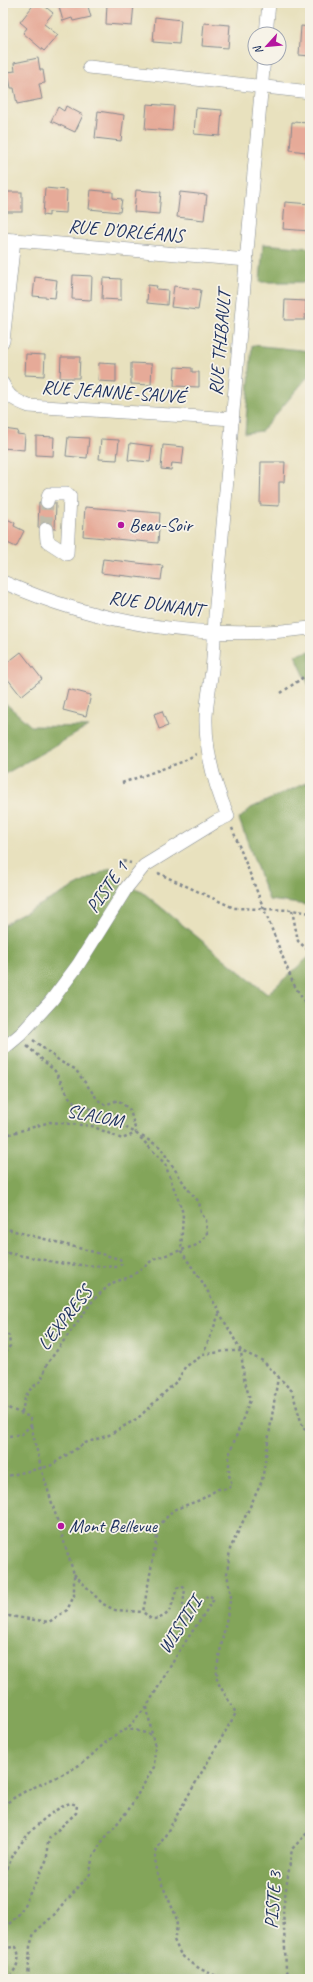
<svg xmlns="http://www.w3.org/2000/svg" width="313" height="1982" font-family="Caveat,sans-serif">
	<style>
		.forest { fill: #83a55a; stroke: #4f6a5c }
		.building { fill: #e6aa98 }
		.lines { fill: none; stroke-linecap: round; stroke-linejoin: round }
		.minor-tunnel { stroke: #bfbdab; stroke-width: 13; stroke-dasharray: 13 6; stroke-linecap: butt }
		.minor-casing { stroke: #82888e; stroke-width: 14 }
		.path { stroke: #82888e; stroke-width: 2.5; stroke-dasharray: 3 3; stroke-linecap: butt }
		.minor { stroke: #fff; stroke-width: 13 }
		.poi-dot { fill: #b5179e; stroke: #f7f3e8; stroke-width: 1.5 }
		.labels { text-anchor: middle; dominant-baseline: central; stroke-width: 3.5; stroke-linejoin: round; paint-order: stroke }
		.street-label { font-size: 19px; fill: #1b2f5e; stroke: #f7f3e8 }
		.poi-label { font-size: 19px; fill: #1b2f5e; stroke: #f7f3e8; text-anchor: start }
	</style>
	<rect width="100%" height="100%" fill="#f7f3e8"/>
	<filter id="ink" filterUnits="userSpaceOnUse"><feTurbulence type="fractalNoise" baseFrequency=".025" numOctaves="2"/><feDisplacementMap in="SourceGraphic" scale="8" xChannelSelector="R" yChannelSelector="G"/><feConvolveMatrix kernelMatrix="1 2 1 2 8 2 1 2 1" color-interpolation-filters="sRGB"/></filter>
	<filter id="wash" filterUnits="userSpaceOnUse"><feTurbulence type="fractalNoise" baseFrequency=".012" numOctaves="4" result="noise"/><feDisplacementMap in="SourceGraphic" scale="16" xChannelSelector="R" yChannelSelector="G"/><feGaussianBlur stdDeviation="0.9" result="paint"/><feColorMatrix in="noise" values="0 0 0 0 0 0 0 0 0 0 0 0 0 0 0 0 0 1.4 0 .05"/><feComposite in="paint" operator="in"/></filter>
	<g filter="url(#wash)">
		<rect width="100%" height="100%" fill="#e8e1be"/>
		<!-- forest -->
		<g class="forest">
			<polygon points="287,3 310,3 310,8 287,7"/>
			<polygon points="263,244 310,248 310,282 260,282"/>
			<polygon points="252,345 310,351 310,374 262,431 245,433"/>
			<polygon points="310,651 310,688 295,655"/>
			<polygon points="3,701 31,726 88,727 3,775"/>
			<polygon points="310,781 310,917 307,905 269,900 239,819 251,808"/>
			<polygon points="110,868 117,882 140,890 267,994 310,956 310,1979 3,1979 3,926 13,919"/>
		</g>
		<g id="blocks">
			<!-- building -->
			<g class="building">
				<polygon points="35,3 41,3 53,13 44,24 58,35 44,51 23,33 27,28 20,22"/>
				<polygon points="58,3 87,3 91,17 73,21 72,18 63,21"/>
				<polygon points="107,3 134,3 132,26 106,24"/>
				<polygon points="155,17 181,20 179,44 153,42"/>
				<polygon points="204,23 230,25 228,48 202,46"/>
				<polygon points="301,26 310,27 310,56 299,55"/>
				<polygon points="38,58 40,70 43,70 45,83 39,84 42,99 17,104 14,88 11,88 8,72 15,71 14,63"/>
				<polygon points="147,104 174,106 172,131 145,129"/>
				<polygon points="66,106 83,115 75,132 51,121 58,107 64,111"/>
				<polygon points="196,108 222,110 220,136 194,134"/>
				<polygon points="98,111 124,115 121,141 95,138"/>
				<polygon points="292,122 310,123 310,156 306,156 306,152 290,150"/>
				<polygon points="45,188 67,190 66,213 49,212 49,216 43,215"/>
				<polygon points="91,190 113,192 113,198 122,199 120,212 89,209"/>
				<polygon points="136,190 161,192 159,214 134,212"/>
				<rect x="3" y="192" width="19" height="20"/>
				<polygon points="180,192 207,195 204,220 177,217"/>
				<polygon points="285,202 310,204 310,231 283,229"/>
				<polygon points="73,275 92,276 91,300 72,299"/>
				<polygon points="35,277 57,280 55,298 33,296"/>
				<polygon points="103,278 121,279 121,300 102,299"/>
				<polygon points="148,285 157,286 156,289 168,290 167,305 147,303"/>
				<polygon points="174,286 201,290 198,310 171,307"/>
				<polygon points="285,300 306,301 305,320 284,320"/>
				<polygon points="26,354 45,355 44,376 25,375"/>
				<polygon points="61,357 80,357 79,378 60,378"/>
				<polygon points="99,363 116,364 116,382 98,381"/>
				<polygon points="131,363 152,364 151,385 131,384"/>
				<polygon points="175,367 192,368 192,372 199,372 199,387 174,386"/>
				<polygon points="4,429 18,431 17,434 25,435 24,450 3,448"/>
				<polygon points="36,436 54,437 53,456 36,455"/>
				<polygon points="68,437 89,438 87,458 66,456"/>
				<polygon points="101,439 119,440 117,460 99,459"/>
				<polygon points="130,443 152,446 150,462 128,460"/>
				<polygon points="163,445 184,447 182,464 172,463 171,470 161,469"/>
				<polygon points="261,462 285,462 284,482 279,482 279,506 260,505"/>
				<polygon points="39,502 56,503 55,529 38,528"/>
				<polygon points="85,507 160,513 158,543 83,536"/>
				<polygon points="3,517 15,523 14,526 24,531 16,547 3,541"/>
				<polygon points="103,559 163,566 161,580 101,573"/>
				<polygon points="21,652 42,679 21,696 3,673 3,666"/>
				<polygon points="68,689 91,695 86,716 63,710"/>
				<polygon points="162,711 168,726 159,729 154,714"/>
			</g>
		</g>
	</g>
	<g filter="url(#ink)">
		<use href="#blocks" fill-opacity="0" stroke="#82888e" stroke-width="1"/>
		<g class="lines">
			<!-- minor-tunnel -->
			<polyline class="minor-tunnel" points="46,529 47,502"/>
			<!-- minor casing -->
			<g class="minor-casing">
				<g id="minor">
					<polyline points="266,34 269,3"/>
					<polyline points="89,67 310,92"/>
					<polyline points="3,239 247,260"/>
					<polyline points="3,341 14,240"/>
					<path d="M3,384C8,397 16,401 29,406L233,419"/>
					<polyline points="46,529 47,541 67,554 70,497 67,494 49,494 47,502"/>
					<path d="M3,582C97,624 207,642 310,628"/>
					<path d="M3,1049L21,1034L51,1001L78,965L127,887L144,866L217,821L228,816C214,784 205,751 206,716C207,700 210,685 212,670C214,652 214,634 215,616L264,58"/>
				</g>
			</g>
			<!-- path -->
			<g class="path">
				<polyline points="281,693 305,676 310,675"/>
				<polyline points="122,783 182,762 196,754"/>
				<polyline points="232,828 293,983 310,1011"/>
				<polyline points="123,861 131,863"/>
				<polyline points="158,873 234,908 292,910 310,913"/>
				<polyline points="292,910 298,941 310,952"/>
				<polyline points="33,1040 61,1062 75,1069 98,1100 105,1105 118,1100 130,1110 136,1132"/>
				<path d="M27,1046L55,1071L69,1097L76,1104L91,1109L136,1133L165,1164L183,1213L181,1251L203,1283L241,1351L244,1378L250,1400L229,1455V1475L232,1485L228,1489H218L200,1500L173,1510L159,1526L143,1612L151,1619C172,1619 171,1605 177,1588L182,1586L185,1589L182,1613L185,1620C196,1615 198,1602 209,1595L214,1599L180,1650L147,1706L127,1729"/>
				<polyline points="3,1136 50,1122 92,1126 122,1139 136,1133"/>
				<polyline points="3,1228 120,1259 122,1264 116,1267 65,1264 3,1252"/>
				<polyline points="3,1330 9,1336 10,1346 3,1355"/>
				<polyline points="203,1355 219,1314"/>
				<polyline points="3,1406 30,1417 31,1425 22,1434 3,1437"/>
				<path d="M22,1413C25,1395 26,1391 41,1381L47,1364L94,1299L112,1283L132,1276L154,1259L197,1245L207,1235L206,1220L201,1213L199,1202L187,1188L160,1147L140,1135"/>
				<polyline points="3,1477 50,1466 85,1443 109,1435 138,1418 178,1380 185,1367 203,1355 225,1351 241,1351 263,1361 292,1391 303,1428 310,1433"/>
				<polyline points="74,1574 103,1604 115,1610 143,1612"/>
				<polyline points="3,1619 9,1616 49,1622 67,1610 74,1596 74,1574 41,1468 31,1425"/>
				<polyline points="147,1707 152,1735"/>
				<path d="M3,1806C27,1785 61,1780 86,1760C99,1750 109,1736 125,1730C132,1728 145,1733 152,1735L155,1747L154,1767L129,1809L101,1843L92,1859L90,1874L53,1916L34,1933L30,1946L28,1979"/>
				<path d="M3,1874C9,1867 10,1860 15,1852C27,1833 49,1811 70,1803L77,1805L76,1813L50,1837L47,1847V1859L20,1913L3,1930"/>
				<polyline points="310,1881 310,1888"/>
				<path d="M3,1948L16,1947C22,1959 16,1968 9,1979"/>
				<polyline points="220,1979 219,1977 200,1969 181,1955 174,1940 177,1927 176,1916 156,1871 155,1853 236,1713 217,1681 217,1667 231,1596 227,1574 230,1549 262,1481 278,1377"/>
				<polyline points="290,1979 286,1968 283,1909 292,1849 310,1830"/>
			</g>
			<!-- minor -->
			<use href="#minor" class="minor"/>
		</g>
	</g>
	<!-- markers -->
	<g class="poi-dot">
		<circle cx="121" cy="525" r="4"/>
		<circle cx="61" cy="1526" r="4"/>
	</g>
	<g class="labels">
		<!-- street labels -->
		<g class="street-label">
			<text transform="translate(126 231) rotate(5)">RUE D'ORLÉANS</text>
			<text transform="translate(220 343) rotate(-85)">RUE THIBAULT</text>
			<text transform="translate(114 392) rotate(4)">RUE JEANNE-SAUVÉ</text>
			<text transform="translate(156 604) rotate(8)">RUE DUNANT</text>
			<text transform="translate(107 887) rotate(-55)">PISTE 1</text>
			<text transform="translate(95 1116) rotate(11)">SLALOM</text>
			<text transform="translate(65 1318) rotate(-52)">L'EXPRESS</text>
			<text transform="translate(180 1625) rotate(-57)">WISTITI</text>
			<text transform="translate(273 1900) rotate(-86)">PISTE 3</text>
		</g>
		<!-- poi labels -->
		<g class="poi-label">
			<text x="129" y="525">Beau-Soir</text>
			<text x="69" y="1526">Mont Bellevue</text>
		</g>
	</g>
	<!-- margin -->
	<rect width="313" height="1982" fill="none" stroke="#f7f3e8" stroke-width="16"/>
	<!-- north arrow -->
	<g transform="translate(267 46) rotate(243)"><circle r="19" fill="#f7f3e8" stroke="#9fa5b1"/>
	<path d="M0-3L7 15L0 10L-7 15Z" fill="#b5179e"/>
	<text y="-6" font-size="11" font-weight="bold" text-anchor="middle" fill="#1b2f5e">N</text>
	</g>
</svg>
